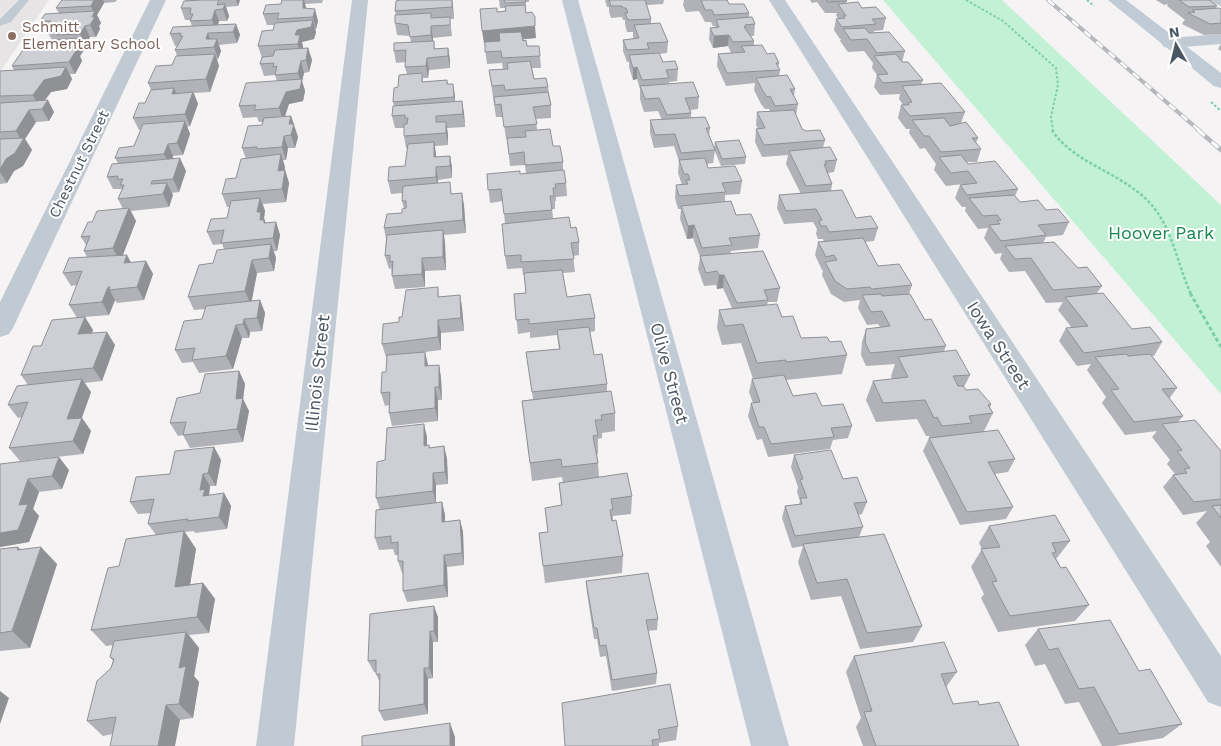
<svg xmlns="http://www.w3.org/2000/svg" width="1221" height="746" font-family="'Work Sans',sans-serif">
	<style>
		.education { fill: #e6e4e5 }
		.green { fill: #c3f1d5 }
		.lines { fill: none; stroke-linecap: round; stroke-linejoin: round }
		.path-far2 { stroke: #7ad0a6; stroke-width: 2; stroke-dasharray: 2.5 2; stroke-linecap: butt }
		.path-far1 { stroke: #7ad0a6; stroke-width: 2.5; stroke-dasharray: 3 2; stroke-linecap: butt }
		.path { stroke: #7ad0a6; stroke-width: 3; stroke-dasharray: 4 2.5; stroke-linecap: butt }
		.lane { fill: #c1cad2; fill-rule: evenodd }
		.street { fill: #c1cad2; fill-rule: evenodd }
		.secondary { fill: #c1cbd6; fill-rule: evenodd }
		.rail-far1-casing { stroke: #b5b8bd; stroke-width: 4 }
		.rail-casing { stroke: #b5b8bd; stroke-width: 4.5 }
		.rail-far1 { stroke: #fff; stroke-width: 2.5; stroke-dasharray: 8; stroke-linecap: butt }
		.rail { stroke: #fff; stroke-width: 3; stroke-dasharray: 9; stroke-linecap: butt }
		.wall { fill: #b0b2b7 }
		.shaded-wall { fill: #909195 }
		.building { fill: #cdcfd5; stroke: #909195 }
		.education-dot { fill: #8d6e63; stroke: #fff; stroke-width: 2 }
		.labels { text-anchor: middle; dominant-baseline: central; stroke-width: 4; stroke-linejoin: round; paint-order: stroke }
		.far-education-label { font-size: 15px; fill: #785e54; stroke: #fff; text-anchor: start }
		.far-street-label { font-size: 15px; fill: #4a5661; stroke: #fff }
		.park-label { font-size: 18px; fill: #17864f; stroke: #fff }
		.street-label { font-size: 18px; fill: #4a5661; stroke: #fff }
	</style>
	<rect width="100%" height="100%" fill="#f5f3f3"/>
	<!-- education -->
	<polygon class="education" points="0,0 49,0 0,72"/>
	<!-- green -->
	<polygon class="green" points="883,0 1002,0 1221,205 1221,394"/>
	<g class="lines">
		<!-- path-far2 -->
		<g class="path-far2">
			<polyline points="966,0 1003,21 1056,68 1058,85 1051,117 1053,131"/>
			<polyline points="1087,0 1094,6"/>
			<polyline points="1211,102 1221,111"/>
		</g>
		<!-- path-far1 -->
		<path class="path-far1" d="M1052,130C1072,162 1119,172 1147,200C1173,226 1176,262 1191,294"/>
		<!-- path -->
		<polyline class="path" points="1190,293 1221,347"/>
		<!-- lane -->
		<polygon class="lane" points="19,0 29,0 11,22 0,26 0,19"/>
		<!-- street -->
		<g class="street">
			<polygon points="150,0 166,0 13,328 9,334 0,337 0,302"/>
			<polygon points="352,0 368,0 294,746 256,746"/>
			<polygon points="769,0 785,0 1221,656 1221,707 1208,702"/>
			<polygon points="1211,0 1221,0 1221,6 1213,3"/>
			<polygon points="1221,34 1221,44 1170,48 1164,47 1161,43 1164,39 1170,38"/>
		</g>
		<!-- secondary -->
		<g class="secondary">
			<polygon points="562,0 578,0 789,746 751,746"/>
			<polygon points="1108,0 1126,0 1221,73 1221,88 1214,86"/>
		</g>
		<!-- rail-far1 casing -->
		<g class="rail-far1-casing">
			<polyline id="rail-far1" points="1048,0 1200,131"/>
		</g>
		<!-- rail casing -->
		<g class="rail-casing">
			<polyline id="rail" points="1198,130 1221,150"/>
		</g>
		<!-- rail-far1 -->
		<use href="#rail-far1" class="rail-far1"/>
		<!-- rail -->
		<use href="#rail" class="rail"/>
	</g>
	<!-- wall -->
	<g class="wall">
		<polygon points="62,0 117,0 115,2 104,3 97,15 101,23 99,26 100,29 96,37 90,37 85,45 81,46 84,50 80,56 82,61 75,74 70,74 72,79 67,89 51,92 45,100 54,112 49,121 36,122 25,139 32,150 23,166 14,171 7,183 0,184 0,71 14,70 12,66 51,46 59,40 52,40 48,33 46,33 40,21 59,13 56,8"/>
		<polygon points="185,0 240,0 238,6 226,7 229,16 227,21 219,21 218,25 236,24 240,35 237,43 219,45 221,51 218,59 217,59 219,66 210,92 194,93 198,104 190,126 187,127 190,134 183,155 173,156 173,159 186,171 179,192 171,193 173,195 169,207 131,211 136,221 123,255 131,263 146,261 153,274 144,300 117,303 115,300 109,315 84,317 93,330 92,333 115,345 102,381 84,383 91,392 82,418 91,431 83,454 20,461 9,448 22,417 18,418 8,405 28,385 21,375 41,346 77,318 69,305 77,285 71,286 63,273 87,257 84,251 86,245 81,237 92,222 123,209 118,199 122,189 113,189 107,177 118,163 115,158 134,146 141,130 139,130 133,118 145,103 151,90 148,83 172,65 177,56 175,50 177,46 175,46 170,34 192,26 190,21 191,20 185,20 181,8 186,1"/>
		<polygon points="282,0 323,0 322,3 305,4 306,8 318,21 316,29 315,29 316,32 314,39 302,42 303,47 303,48 308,48 312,60 309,72 304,73 302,81 305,91 303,101 289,104 285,117 291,116 298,137 295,148 288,148 286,160 283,160 285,167 285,170 289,183 286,202 263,204 265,211 264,218 265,223 276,222 280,235 277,251 274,251 276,258 274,271 257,273 251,301 260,300 265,313 262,331 250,332 249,338 242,338 233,369 199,373 193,362 182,363 175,350 202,319 205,309 194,310 188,297 224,249 222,244 213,245 207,232 227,218 229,207 227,207 222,194 236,178 246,159 242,148 262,125 263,122 259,122 257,117 243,118 239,106 277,81 275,75 264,76 260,64 262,58 258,46 273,30 275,25 267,25 263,14 281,4"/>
		<polygon points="400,0 452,0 454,19 450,19 452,36 433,38 433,41 434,41 435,49 448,48 450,60 450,68 429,70 428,78 423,78 423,82 447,80 448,84 455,96 455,101 464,113 465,127 447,128 448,145 435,146 436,157 450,156 452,168 452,178 438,180 438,183 453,194 462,193 464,206 466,233 444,235 445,243 446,270 425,271 425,287 395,289 392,276 391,268 389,269 385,256 386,239 384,228 402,213 404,209 402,201 403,193 391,194 388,181 405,166 408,148 406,148 404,136 404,128 395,128 392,116 394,106 393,102 398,87 407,74 405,67 406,62 396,63 394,51 411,42 410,36 397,35 395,23 396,15 395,11"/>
		<polygon points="499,0 529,0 529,2 526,2 526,13 536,38 523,39 527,46 540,56 541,68 532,68 534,79 548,87 551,105 551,118 536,119 537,130 553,146 563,162 563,170 566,183 567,196 556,197 556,201 555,201 555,209 552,209 553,218 571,228 579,242 579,255 573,256 575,272 563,273 567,297 595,318 595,331 590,332 594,355 607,384 607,391 615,413 615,431 602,433 602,438 598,439 598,454 597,454 598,463 599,477 632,496 631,514 613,516 613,520 623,556 622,573 545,583 539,533 548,532 545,508 561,505 559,483 563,483 562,477 532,481 522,401 533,399 526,352 559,349 557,335 530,338 530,332 518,334 514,294 526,293 524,275 523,275 522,268 507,269 505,256 505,224 503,201 490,203 487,174 526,174 525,165 510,166 507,139 506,139 503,117 496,117 489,70 503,69 502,63 487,64 480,9 497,12 505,11 505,8 500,8"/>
		<polygon points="605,0 664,0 663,4 647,5 651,19 651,24 668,42 667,53 659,54 663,62 678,69 677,81 669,82 669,84 699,97 698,109 690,110 691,113 691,118 710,128 709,136 715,150 713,163 707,164 708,168 742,181 740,194 725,195 725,202 736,215 760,235 758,248 731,251 730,254 780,288 777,302 768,302 767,305 782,317 801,338 830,342 847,355 842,374 786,380 793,396 822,406 852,426 848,438 833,440 830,449 768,457 762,439 757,440 748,416 751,403 753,403 749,392 752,379 753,379 741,343 722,345 717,328 719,310 732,308 723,288 717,289 716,285 704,286 698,269 700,257 693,238 687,239 680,219 681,209 678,209 675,198 676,185 682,185 678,173 679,161 674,146 654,148 650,133 650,120 662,120 658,111 644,112 640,99 640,89 637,79 633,80 629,67 629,62 627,62 623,51 623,40 634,39 633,37 633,32 627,32 625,24 625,20 623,20 622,17 611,18 609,12 609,7 607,7"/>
		<polygon points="684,0 727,0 729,4 749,13 749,18 755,24 754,36 751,36 754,41 754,45 779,63 778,67 780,70 779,76 795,89 794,96 798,104 796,115 802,129 825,140 823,148 837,160 834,172 828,173 832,184 831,191 856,218 878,228 874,241 865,242 878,266 912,285 909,294 925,320 946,346 944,351 970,375 964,387 966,390 991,404 990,408 993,413 984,431 1015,459 1008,472 995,474 1013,507 1006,519 960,525 923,451 929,438 930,438 929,436 926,436 917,419 876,422 866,400 873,381 892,379 891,376 895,364 866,366 861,355 862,342 866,329 880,327 878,324 867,325 858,308 860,300 844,302 831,294 822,275 823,270 822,270 815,255 818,242 824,242 823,239 818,239 816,234 817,229 813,222 784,224 777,208 779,195 801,194 786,164 788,155 762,157 755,142 756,129 758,129 756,125 757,112 770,111 769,109 765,109 761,104 754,90 755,83 726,86 717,66 718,54 731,53 728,46 713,48 709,39 710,28 715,27 715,26 713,26 711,22 705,22 699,11 686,12 683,5"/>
		<polygon points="810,0 846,0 846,3 862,8 886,18 883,30 874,31 874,33 905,51 902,62 923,80 921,85 965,112 961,123 978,138 976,143 981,149 977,162 967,162 968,164 1018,189 1015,196 1020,202 1046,210 1069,222 1063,235 1046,237 1043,243 1102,286 1097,293 1132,329 1162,342 1154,356 1152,356 1177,388 1169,399 1183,416 1178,422 1221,451 1221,567 1206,546 1210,542 1196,523 1207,511 1183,515 1163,487 1173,475 1175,474 1167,464 1170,460 1152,437 1157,431 1125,435 1102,403 1106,397 1087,370 1091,364 1077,366 1059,341 1066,328 1072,328 1058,310 1063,302 1046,303 1025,271 1009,272 1000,259 1002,253 995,254 984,238 988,228 978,229 965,211 966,207 962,207 955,198 960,185 963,184 946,186 934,170 936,164 925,148 920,149 909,133 910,129 906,129 898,118 901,105 903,105 899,99 900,94 880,95 874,87 877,75 872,68 873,63 864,51 848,52 840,41 841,39 840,39 834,30 836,19 838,19 836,15 837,13 825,13 817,2 812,3"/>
		<polygon points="1156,0 1212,0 1211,2 1217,6 1215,9 1221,9 1221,34 1204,35 1182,24 1185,19 1184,19 1167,6 1168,4 1164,5"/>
		<polygon points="1221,44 1221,51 1218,49"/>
		<polygon points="715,142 746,157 745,164 721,166 714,149"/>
		<polygon points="438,287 439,297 460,295 462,308 464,331 441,333 441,350 425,352 428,366 439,365 441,378 442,400 438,400 438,421 392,426 389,413 389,405 385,406 381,393 386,372 387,357 386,357 382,344 402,317"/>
		<polygon points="239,371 245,384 243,399 249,411 243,442 190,448 183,435 178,436 170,423 200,393"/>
		<polygon points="427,437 427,445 429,445 430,448 444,446 447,459 448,484 436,485 436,503 442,502 445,515 445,522 460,520 463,532 464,565 447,567 448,597 407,602 403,591 403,573 402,573 398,561 398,555 395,555 393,549 379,550 375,538 380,510 376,498 385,460"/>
		<polygon points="214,447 221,460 216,486 210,486 209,495 224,493 231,506 227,529 195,533 194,531 185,532 196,549 190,584 203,583 215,599 209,633 189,635 199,648 194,676 199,682 193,718 180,720 103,736 87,721 111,668 113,661 110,657 113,645 106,646 91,630 119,566 156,535 148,524 151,513 138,514 130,502 170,474"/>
		<polygon points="794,455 843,479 867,502 862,514 858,515 863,527 859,537 922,626 913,642 860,649 841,596 811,600 798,562 803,546 792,548 782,518 785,506 799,504 800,501 797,492 798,487 791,467"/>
		<polygon points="0,464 69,470 62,489 39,492 33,509 39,516 29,542 0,547"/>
		<polygon points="989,526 1070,541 1057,558 1056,558 1061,568 1089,605 1075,621 998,632 981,598 984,594 971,567 982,549 979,543"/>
		<polygon points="18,547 21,549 57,564 30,648 0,651 0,549"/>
		<polygon points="586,581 658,619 657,630 648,631 657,673 656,684 612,691 606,656 600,657 597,639 594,639 587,593"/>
		<polygon points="438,617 438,642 433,642 433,678 428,679 428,714 384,721 379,711 380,683 376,674 376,672 374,672 368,661"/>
		<polygon points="1038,629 1139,671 1182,724 1163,738 1114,746 1102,746 1079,702 1065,704 1045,664 1035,666 1025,645"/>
		<polygon points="854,656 957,672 946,687 953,704 979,705 1019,746 863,746 856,727 861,718 846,672"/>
		<polygon points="678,726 676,740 659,743 659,746 565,746"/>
	</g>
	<!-- shaded-wall -->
	<g class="shaded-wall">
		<polygon points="94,0 103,0 104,3 97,15 101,23 99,26 100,29 96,37 90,25 92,17 94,14 91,6"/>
		<polygon points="236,0 240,0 238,6"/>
		<polygon points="303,0 304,0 306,8 303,8"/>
		<polygon points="452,0 453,6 454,19 452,7"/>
		<polygon points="225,4 229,16 227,21 223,9"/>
		<polygon points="315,9 318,21 316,29 313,17"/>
		<polygon points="215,10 219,21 216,32 212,20"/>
		<polygon points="313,20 316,32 314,39 302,42 303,47 301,56 295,35 297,30"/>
		<polygon points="236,24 240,35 237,43 233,32"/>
		<polygon points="85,26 90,37 85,45 80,34"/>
		<polygon points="431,26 433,38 433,47 431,35"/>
		<polygon points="535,26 536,38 484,43 482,31"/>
		<polygon points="208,33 212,45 206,39"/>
		<polygon points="729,35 728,46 713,48 714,36"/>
		<polygon points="78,38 84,50 80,56 82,61 75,74 69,62 71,50"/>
		<polygon points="217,39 221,51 218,59 214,47"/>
		<polygon points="308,48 312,60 309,72 306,60"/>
		<polygon points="448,48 450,60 450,68 448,56"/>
		<polygon points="215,54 219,66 210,92 206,79"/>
		<polygon points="427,58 429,70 428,78 426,66"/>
		<polygon points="301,61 304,73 302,81 305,91 303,101 289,104 283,121 279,108 286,92 301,83 298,73"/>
		<polygon points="66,67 72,79 67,89 51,92 39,108 33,95 44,80"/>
		<polygon points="637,67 637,79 633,80 633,68"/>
		<polygon points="453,84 455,96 455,109 454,97"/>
		<polygon points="174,88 179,100 172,94"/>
		<polygon points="193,92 198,104 190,126 185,114"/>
		<polygon points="48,100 54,112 49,121 42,109"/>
		<polygon points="462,101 464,113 465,127 463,114"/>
		<polygon points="29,110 36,122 25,139 32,150 23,166 14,171 7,183 0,172 0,169 6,159 22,142 16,131"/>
		<polygon points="291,116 298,137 295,148 291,135 289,124"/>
		<polygon points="185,121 190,134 183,155 177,143"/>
		<polygon points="446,122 448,134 448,145 446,133"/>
		<polygon points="284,136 288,148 286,160 282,147"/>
		<polygon points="434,142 436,154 436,167 434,157"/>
		<polygon points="168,144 173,156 170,166 164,154"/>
		<polygon points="281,154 285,167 282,184 278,171"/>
		<polygon points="450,156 452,168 452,178 450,166"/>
		<polygon points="180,158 186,171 179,192 173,179"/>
		<polygon points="436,167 438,180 438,190 436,177"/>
		<polygon points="285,170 289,183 286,202 282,189"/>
		<polygon points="167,183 173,195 169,207 163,194"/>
		<polygon points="462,193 464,206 466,233 463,220"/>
		<polygon points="260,198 265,211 264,218 269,233 265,233 257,212"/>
		<polygon points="129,208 136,221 120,262 113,248"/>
		<polygon points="276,222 280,235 277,251 273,238"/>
		<polygon points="694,225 693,238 687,239 688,226"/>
		<polygon points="443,230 445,243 446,270 443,257"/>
		<polygon points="271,244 276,258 274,271 269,258"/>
		<polygon points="127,255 134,268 124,263"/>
		<polygon points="422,258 425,271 425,287 422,274"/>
		<polygon points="252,260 257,273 251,305 245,291"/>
		<polygon points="146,261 153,274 144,300 137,287"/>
		<polygon points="719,275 724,275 723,288 717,289"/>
		<polygon points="108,287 115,300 109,315 102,302"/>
		<polygon points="460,295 462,308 464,331 461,318"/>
		<polygon points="260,300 265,313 262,331 257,318"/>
		<polygon points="85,317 93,330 86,347 78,334"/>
		<polygon points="244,319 250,332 249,338 243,324"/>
		<polygon points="438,320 441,333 441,350 438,337"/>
		<polygon points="236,325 242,338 233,369 226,356"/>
		<polygon points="107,332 115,345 102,381 93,368"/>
		<polygon points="425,352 428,365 428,379 425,366"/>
		<polygon points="439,365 441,378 442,400 439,387"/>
		<polygon points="239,371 245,384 243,399 249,411 243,442 237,429 236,399"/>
		<polygon points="82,379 91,392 78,428 82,418 91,431 83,454 73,441 67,419"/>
		<polygon points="435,387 438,400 438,421 435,408"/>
		<polygon points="424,424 427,437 427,458 424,446"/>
		<polygon points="444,446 447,459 448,484 445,472"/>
		<polygon points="214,447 221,460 216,486 208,473"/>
		<polygon points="59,457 69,470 62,489 52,476"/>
		<polygon points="433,473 436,485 436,504 433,491"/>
		<polygon points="203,474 210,486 209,495 211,508 200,490"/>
		<polygon points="28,479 39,492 33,509 39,516 29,542 0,547 0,533 19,505"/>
		<polygon points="224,493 231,506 227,529 219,517"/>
		<polygon points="442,502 445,515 445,535 442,522"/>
		<polygon points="460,520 463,532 464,565 462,553"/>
		<polygon points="184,531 196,549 187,603 175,587"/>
		<polygon points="41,547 57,564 30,648 12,631"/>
		<polygon points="444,555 447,567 448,597 444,585"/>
		<polygon points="203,583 215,599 209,633 197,617"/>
		<polygon points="434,606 438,617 438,642 434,631"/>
		<polygon points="430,631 433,642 433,678 429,668"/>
		<polygon points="186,632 199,648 194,676 199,682 193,718 179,704 179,668"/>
		<polygon points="424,668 428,679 428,714 424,704"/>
		<polygon points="0,691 9,698 0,724"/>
		<polygon points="166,705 180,720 175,746 158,746"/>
		<polygon points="450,723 455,737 455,746 450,746"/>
	</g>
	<!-- building -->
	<g class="building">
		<polygon points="62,0 94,0 91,6 56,8"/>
		<polygon points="201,0 219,0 217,5 225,4 223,9 215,10 212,20 190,21 193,14 190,14 191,8 181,8 184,1"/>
		<polygon points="282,0 303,0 303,8 315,9 313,17 277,19 279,13 263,14 266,5 281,4"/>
		<polygon points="400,0 452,0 452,7 395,11 396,1"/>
		<polygon points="504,0 525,0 526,2 505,3"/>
		<polygon points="609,0 645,0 651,19 628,20 625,13 628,13 626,8 623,8 622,6 611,6"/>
		<polygon points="701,0 727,0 729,4 744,4 749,13 714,15 712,10 705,10"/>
		<polygon points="826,0 846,0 847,1 827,2"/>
		<polygon points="1179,0 1209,0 1217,6 1189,7"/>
		<polygon points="858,2 862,8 876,7 886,18 872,19 876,24 842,27 836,19 845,18 843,16 846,16 838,4"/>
		<polygon points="525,5 526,13 532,12 535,17 535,26 482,31 480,9 497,8 497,12 506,11 505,6"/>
		<polygon points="1219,8 1221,9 1221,23 1210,24 1188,13 1195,12 1192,10"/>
		<polygon points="95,11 92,17 95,17 90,25 85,26 80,34 57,35 62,27 46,28 51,21 40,21 45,14"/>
		<polygon points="431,13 431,18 450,17 450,25 431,26 431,35 410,37 408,25 395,23 395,15"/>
		<polygon points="752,17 755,24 745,25 746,27 744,27 754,41 733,42 729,35 714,36 710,28 719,27 716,20"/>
		<polygon points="313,20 311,27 297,30 295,35 300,35 298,44 258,46 262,31 273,30 275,23"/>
		<polygon points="660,23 668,42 647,43 649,49 627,50 623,40 639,38 634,25"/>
		<polygon points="236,24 233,32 208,33 206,39 217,39 214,47 175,50 183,36 180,36 181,33 170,34 173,27"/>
		<polygon points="865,28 869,33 889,32 905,51 877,53 867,39 851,40 843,29"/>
		<polygon points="521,32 523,41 526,40 527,46 539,46 540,56 502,58 501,51 485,52 485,42 500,41 499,33"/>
		<polygon points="78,38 71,50 77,49 69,62 12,66 25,47 51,46 55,40"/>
		<polygon points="434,41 434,49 448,48 448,56 427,58 426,66 405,67 406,50 394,51 394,43"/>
		<polygon points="762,45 767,54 774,53 779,63 776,63 780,70 727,73 718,54 745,52 741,46"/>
		<polygon points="308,48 306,60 301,61 298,73 275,75 277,66 273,67 274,63 260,64 262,57 273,56 275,50"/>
		<polygon points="659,53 663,62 675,61 678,69 666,70 669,78 642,80 637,67 633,68 629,55"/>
		<polygon points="215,54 206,79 148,83 156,66 172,65 176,56"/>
		<polygon points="896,54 902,62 908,62 923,80 883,83 877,75 888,74 874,56"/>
		<polygon points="530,61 534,79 546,78 548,87 505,90 504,85 492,86 489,70 508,69 507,63"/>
		<polygon points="66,67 61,76 44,80 33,95 0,96 0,71"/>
		<polygon points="422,73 422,82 447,80 447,84 453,84 454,97 393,102 394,88 398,87 399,75"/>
		<polygon points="787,75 795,89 790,89 798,104 775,106 770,96 767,97 763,91 756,78"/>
		<polygon points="302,79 300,89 286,92 279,108 254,110 256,105 239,106 246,83"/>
		<polygon points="693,82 699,97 685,98 691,113 667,115 659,98 645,99 640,86"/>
		<polygon points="941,83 965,112 910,116 901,105 909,105 908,103 912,102 902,86"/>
		<polygon points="174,88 172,94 193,92 185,114 133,118 139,103 145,103 151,90"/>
		<polygon points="548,92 551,105 533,107 537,124 504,127 501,104 495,105 494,97"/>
		<polygon points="48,100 42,109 29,110 16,131 0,132 0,103"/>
		<polygon points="462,101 463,114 436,116 436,122 446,122 446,133 404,136 404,124 407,124 408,118 405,118 405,115 392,116 393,106"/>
		<polygon points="794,110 802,129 806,131 820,130 825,140 764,145 756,129 765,128 757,112"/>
		<polygon points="291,116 289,124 294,124 291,135 284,136 282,147 257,149 257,147 242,148 248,126 262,125 264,118"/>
		<polygon points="705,117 710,128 706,128 715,150 681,153 675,134 655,135 650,120"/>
		<polygon points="944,118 950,126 966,122 978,138 972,138 981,149 941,152 929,136 924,136 912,120"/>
		<polygon points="185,121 177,143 168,144 164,154 115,158 119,148 134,146 143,124"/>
		<polygon points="550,129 553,146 560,146 563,162 525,165 524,152 509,154 507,138 526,137 525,131"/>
		<polygon points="24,138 15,153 6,159 0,169 0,139"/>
		<polygon points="739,140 746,157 722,159 715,142"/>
		<polygon points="434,142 434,157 450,156 450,166 436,167 436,177 388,181 389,167 405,166 408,144"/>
		<polygon points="830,147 837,160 825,161 827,164 824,164 832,184 806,186 789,151"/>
		<polygon points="281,154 278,171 285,170 282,189 222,194 226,179 236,178 241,159"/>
		<polygon points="961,155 968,164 995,161 1018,189 967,195 960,185 977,183 968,171 951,173 939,157"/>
		<polygon points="180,158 173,179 152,181 151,184 167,183 163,194 118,199 124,185 120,185 123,179 117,179 118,176 107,177 112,164"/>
		<polygon points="705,158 708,168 735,166 742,181 722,183 726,192 679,196 676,185 688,184 686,180 690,180 688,174 684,174 679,160"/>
		<polygon points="564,170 566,183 555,184 556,188 553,188 554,196 550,196 552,210 504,214 501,189 488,190 487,174 520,171 520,174"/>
		<polygon points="450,182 451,194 462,193 463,220 384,228 387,214 402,213 402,209 406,208 406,201 402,201 403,186"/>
		<polygon points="842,190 856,218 871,216 878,228 829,232 826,226 821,226 819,221 822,220 816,209 786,211 779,195"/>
		<polygon points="1014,195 1020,202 1038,200 1046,210 1058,209 1069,222 1038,225 1046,235 1001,241 989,225 1000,224 997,221 1001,220 997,215 983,216 969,198"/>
		<polygon points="260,198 257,212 261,212 260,220 264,220 264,223 276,222 273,238 221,243 224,230 207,232 211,219 227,218 231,201"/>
		<polygon points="731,201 736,215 751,214 760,235 729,238 732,245 702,248 694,225 688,226 681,206"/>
		<polygon points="129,208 113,248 84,251 90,236 81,237 88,222 92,222 97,211"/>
		<polygon points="569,217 571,228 576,227 579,242 571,243 574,259 521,262 521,255 505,256 502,224"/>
		<polygon points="443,230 443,257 422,258 422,274 392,276 393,261 390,262 390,255 385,256 387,235"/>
		<polygon points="863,238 878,266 899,264 912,285 872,289 870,287 847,289 835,281 825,262 837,260 834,255 826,257 818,242"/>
		<polygon points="1054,242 1078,268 1087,267 1102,286 1053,290 1031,258 1015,259 1005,246"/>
		<polygon points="271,244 269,258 252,260 245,291 188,297 199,265 213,263 217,250"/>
		<polygon points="763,251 780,288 764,290 768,300 737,303 724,275 719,275 717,271 706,273 700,256"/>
		<polygon points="127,255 124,263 146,261 137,287 109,290 110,287 108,287 102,302 69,305 82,271 63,273 69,258"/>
		<polygon points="562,270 567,297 590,294 595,318 529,324 529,319 516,320 514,294 526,293 524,273"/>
		<polygon points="438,287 438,297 460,295 461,318 438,320 438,337 382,344 383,324 399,322 399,317 402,317 406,290"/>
		<polygon points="1103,293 1132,329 1150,327 1162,342 1084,353 1066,328 1088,326 1065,297"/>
		<polygon points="881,294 882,296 910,294 925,320 931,319 946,346 870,353 865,342 866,329 890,326 882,311 871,312 862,295"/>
		<polygon points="260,300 257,318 244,319 243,324 236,325 226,356 192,360 195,348 175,350 184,321 202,319 206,306"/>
		<polygon points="777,304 782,317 793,316 801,338 827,337 830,342 841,341 847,355 786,362 786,360 757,363 743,324 725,326 719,310"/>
		<polygon points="85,317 78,334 107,332 93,368 21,375 33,346 41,346 52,320"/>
		<polygon points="589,327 594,355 602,354 607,384 532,392 526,352 560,349 557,330"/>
		<polygon points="956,350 970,375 953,376 958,386 963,386 966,390 978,389 991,404 988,405 993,413 969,416 972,423 942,426 937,417 934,418 925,400 883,403 873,381 908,377 898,357"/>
		<polygon points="425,352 425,366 439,365 439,387 435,387 435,408 389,413 390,392 381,393 382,372 386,372 387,355"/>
		<polygon points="1126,354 1128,356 1150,354 1177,388 1162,389 1183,416 1134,422 1111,390 1119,389 1095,357"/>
		<polygon points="239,371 236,399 243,398 237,429 183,435 186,422 170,423 177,398 200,393 205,374"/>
		<polygon points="784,375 793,396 816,393 822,406 843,404 852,426 831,428 834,437 771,444 764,427 759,427 751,403 760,402 752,379"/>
		<polygon points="82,379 67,419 82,418 73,441 9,448 28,402 8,405 17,386"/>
		<polygon points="611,391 615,413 601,415 602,420 595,420 598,435 593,436 598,463 562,467 561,459 530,463 522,401"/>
		<polygon points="1195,420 1221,451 1221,499 1194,502 1173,475 1187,473 1184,469 1190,468 1177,451 1182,450 1162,424"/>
		<polygon points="424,424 424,446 429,445 429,448 444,446 445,472 433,473 433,491 376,498 377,462 385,460 387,428"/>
		<polygon points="998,430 1015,459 988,462 1013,507 967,512 929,438"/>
		<polygon points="214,447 208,473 203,474 200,490 205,489 203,496 224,493 219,517 187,521 188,519 148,524 154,499 130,502 136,477 170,474 175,451"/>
		<polygon points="831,450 843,479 857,477 867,502 854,503 863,527 795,536 785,506 802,504 800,498 807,498 800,480 803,479 794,455"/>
		<polygon points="59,457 52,476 28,479 19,505 28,504 18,530 0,533 0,464"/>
		<polygon points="627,473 632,496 611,499 613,509 610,510 612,521 616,520 623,556 543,566 539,533 548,532 545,508 562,505 559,483"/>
		<polygon points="442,502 442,522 460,520 462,553 444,555 444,585 403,591 403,561 398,561 398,542 391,543 391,536 375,538 376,510"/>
		<polygon points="1221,505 1221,518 1212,506"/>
		<polygon points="1055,515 1070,541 1052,543 1056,552 1052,553 1061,568 1066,567 1089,605 1010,616 992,582 997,581 981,549 1000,547 989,526"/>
		<polygon points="184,531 175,587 203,583 197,617 91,630 108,568 119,566 126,539"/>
		<polygon points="884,534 922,626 867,633 847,579 817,583 803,544"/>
		<polygon points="18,547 17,550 41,547 12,631 0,633 0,549"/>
		<polygon points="648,573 658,619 646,620 657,673 612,680 606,645 600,646 597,628 594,628 586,581"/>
		<polygon points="434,606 434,631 430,631 429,668 424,668 424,704 379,711 380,674 376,674 376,660 368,661 370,614"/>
		<polygon points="1110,620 1139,671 1150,669 1182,724 1119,734 1094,687 1079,689 1058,648 1049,650 1038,629"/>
		<polygon points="186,632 179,668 186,666 179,704 166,705 158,746 110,746 116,717 87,721 97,681 111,668 114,659 110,657 114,641"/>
		<polygon points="944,642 957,672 941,674 953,704 978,701 979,705 999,702 1019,746 876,746 864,712 872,711 854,656"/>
		<polygon points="670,684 678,726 658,730 660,739 652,740 653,746 565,746 562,703"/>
		<polygon points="450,723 450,746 362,746 362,736"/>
	</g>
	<!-- markers -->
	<circle class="education-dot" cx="12" cy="36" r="5"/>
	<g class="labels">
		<!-- far-education labels -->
		<g class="far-education-label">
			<text x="22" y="27">Schmitt<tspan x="22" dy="17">Elementary School</tspan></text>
		</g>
		<!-- far-street labels -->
		<g class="far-street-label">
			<text transform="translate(79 164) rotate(-64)">Chestnut Street</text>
		</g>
		<!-- park labels -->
		<g class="park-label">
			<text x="1161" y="232">Hoover Park</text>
		</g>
		<!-- street labels -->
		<g class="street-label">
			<text transform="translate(999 345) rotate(57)">Iowa Street</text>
			<text transform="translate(317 373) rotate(-84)">Illinois Street</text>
			<text transform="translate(670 373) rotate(75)">Olive Street</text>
		</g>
	</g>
	<!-- north arrow -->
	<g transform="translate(1176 45) rotate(352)" stroke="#ffffff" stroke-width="4" paint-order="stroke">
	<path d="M0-4L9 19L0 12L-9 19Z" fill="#4a5661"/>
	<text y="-8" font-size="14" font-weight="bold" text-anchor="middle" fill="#4a5661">N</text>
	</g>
</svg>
